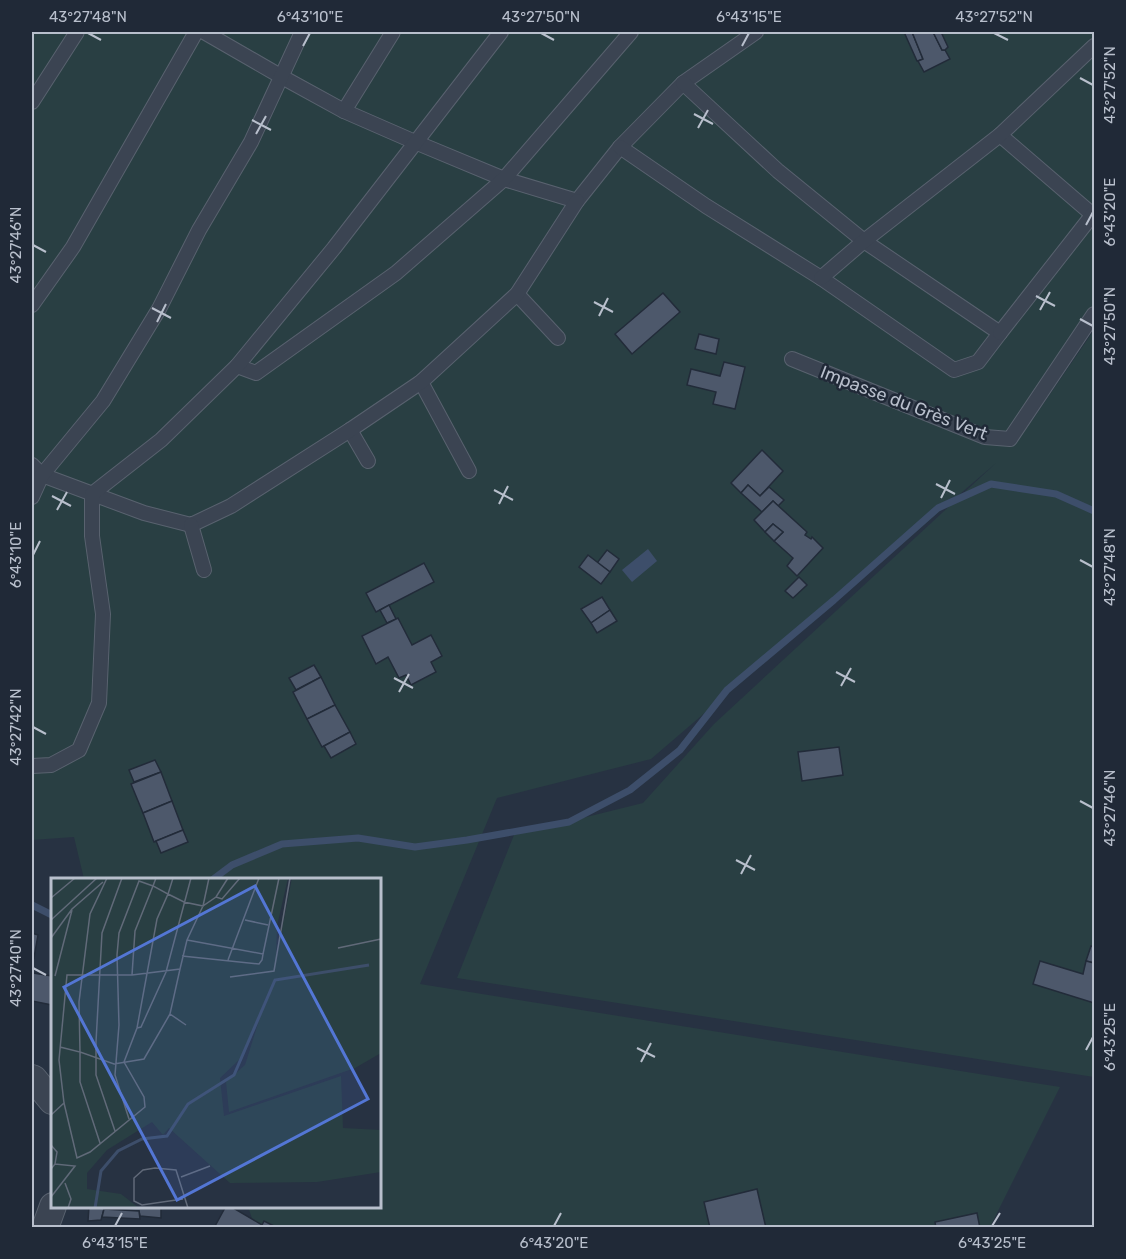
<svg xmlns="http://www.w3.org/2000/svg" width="1126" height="1259" font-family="Rubik,sans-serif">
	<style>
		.green { fill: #293f43 }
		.water { fill: #3d4e6a }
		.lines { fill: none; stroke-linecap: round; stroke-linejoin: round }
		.stream { stroke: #3d4e6a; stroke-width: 7 }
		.building { fill: #4d586b; stroke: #222b39; stroke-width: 1.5 }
		.service-casing { stroke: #59626f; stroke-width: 16 }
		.minor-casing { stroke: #59626f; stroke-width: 28 }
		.service { stroke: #3b4452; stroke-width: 14 }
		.minor { stroke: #3b4452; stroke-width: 26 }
		.ticks { fill: none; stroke: #b8bfcc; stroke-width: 2 }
		.labels { text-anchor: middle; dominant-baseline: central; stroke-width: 5; stroke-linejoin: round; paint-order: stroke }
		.street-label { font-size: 18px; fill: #b8bfcc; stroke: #202937 }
		.inset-river { fill: none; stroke: #3d4e6a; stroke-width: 3 }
		.inset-road { fill: none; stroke: #616a79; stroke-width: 1.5 }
		.view { fill: #5376d4; fill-opacity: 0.15; stroke: #5376d4; stroke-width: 3 }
		.inset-edge { fill: none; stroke: #b8bfcc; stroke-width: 3 }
		.neatline { fill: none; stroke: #b8bfcc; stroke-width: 2 }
		.ticks-label { font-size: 15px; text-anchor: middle; fill: #b8bfcc }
	</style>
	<rect width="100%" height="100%" fill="#273242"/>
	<!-- green -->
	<polygon class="green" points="32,32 1094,32 1094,307 1020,438 1094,330 1094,1077 457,978 514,835 643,803 714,724 996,463 651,759 497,798 420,984 1060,1087 990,1227 255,1227 248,1207 380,1206 380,880 84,879 74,837 32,840"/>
	<!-- water -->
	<polygon class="water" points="648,549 657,561 632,582 622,570"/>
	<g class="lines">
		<!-- stream -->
		<g class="stream">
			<polyline points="212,880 232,865 282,844 358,838 415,847 467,840 569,822 630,790 680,750 727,690 834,600 938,508 991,484 1056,494 1094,511"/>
			<polyline points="32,905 52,915"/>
		</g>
	</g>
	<!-- building -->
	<g class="building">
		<polygon points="904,32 912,32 923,59 918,61 917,61"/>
		<polygon points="912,32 933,32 942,50 945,50 950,59 924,72 918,61 923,59"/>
		<polygon points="933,32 941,32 948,47 945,50 942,50"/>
		<polygon points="663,293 680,312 632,354 615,334"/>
		<polygon points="699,334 719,339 716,354 695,349"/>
		<polygon points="724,362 745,367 735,409 713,404 716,392 687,385 691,369 720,376"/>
		<polygon points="762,450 783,471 760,496 748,485 741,493 731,483"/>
		<polygon points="748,485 760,496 769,487 784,500 778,506 773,501 762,512 741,493"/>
		<polygon points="773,501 807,532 805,535 811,539 812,537 823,548 797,576 787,566 793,558 774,541 783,532 773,524 765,532 754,520"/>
		<polygon points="773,524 783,532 774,541 765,532"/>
		<polygon points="607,550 619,559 610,572 597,563"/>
		<polygon points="588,555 610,572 601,584 579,567"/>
		<polygon points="424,563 434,582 376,612 366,593"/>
		<polygon points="799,577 807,585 793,598 785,591"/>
		<polygon points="602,597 610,610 591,623 581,609"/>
		<polygon points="389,605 396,619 387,623 380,610"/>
		<polygon points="610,610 617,621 597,633 591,623"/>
		<polygon points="398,618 412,645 431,635 442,656 431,662 436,672 411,685 406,675 399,678 388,657 376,664 362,636"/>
		<polygon points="314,665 321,677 296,690 289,678"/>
		<polygon points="321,677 335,705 307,719 293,692"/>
		<polygon points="335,705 350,732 322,747 307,719"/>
		<polygon points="350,732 356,744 331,758 324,746"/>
		<polygon points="839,747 843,775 802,781 798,752"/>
		<polygon points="155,760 161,772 134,782 129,770"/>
		<polygon points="161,772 172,801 143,813 131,784"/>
		<polygon points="172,801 183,830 154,842 143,813"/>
		<polygon points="183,830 188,842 161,853 156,841"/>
		<polygon points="32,933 38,935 34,958 32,957"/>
		<polygon points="1091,946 1094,947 1094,963 1086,961"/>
		<polygon points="1040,961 1083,974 1086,961 1094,963 1094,1003 1033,984"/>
		<polygon points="33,973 52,976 52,1005 32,1001"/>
		<polygon points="757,1189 766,1228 710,1228 704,1202"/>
		<polygon points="89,1206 161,1206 161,1218 140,1216 139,1211 104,1209 101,1220 88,1221"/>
		<polygon points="226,1206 230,1206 262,1225 264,1221 278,1228 214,1228"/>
		<polygon points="104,1209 139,1211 140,1219 102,1217"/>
		<polygon points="977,1213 980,1228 936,1228 935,1222"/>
	</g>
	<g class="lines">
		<!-- service casing -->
		<g class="service-casing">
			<g id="service">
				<polyline points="204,32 282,77 344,111 415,142 504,179 577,201 620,147 683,83 756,32"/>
				<polyline points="32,102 77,32"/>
				<polyline points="344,111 393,32"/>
				<polyline points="1000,135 1093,215"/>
				<polyline points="620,147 706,206 821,278 954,370 978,362 1000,333 864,241 778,171 683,83"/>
				<polyline points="821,278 864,241 1000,135 1094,46"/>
				<polyline points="517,294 558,338"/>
				<polyline points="32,305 73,247 196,32"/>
				<polyline points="1000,333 1094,213"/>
				<polyline points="792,359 985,437 1010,439 1094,314"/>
				<polyline points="237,366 256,373 396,273 504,179 631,32"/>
				<polyline points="421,382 469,471"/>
				<polyline points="350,430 368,461"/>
				<polyline points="32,465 42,475 144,513 191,525 231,506 350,430 421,382 517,294 577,201"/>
				<polyline points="32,497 42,475 103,401 159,309 199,230 251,142 302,32"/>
				<polyline points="191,525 204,570"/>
				<polyline points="32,766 51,765 79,750 99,703 103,614 92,536 92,494 161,440 237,366 334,248 501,32"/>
			</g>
		</g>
		<!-- minor casing -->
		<g class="minor-casing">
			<g id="minor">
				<polyline points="32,1078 34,1079 52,1101"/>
				<polyline points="45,1228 53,1206"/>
			</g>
		</g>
		<!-- service -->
		<use href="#service" class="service"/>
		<!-- minor -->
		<use href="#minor" class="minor"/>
	</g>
	<!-- ticks -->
	<path class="ticks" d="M88,33L101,40M541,33L554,40M994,33L1008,40M303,46L310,33M742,46L749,33M1080,78L1093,85M694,114L713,124M252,120L271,130M698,128L708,110M256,134L266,116M1086,225L1093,212M33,245L46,252M1036,296L1055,306M594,302L613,312M152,308L171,318M1040,310L1050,292M599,316L608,298M1080,319L1093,326M157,322L166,304M936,484L955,494M494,490L513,500M52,496L71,506M941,498L950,480M499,504L508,486M57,510L67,492M33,555L40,541M1080,560L1093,567M836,672L855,682M394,678L413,688M841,686L851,668M399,692L409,674M33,727L46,734M1080,801L1093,808M736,860L755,870M741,874L751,855M33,968L46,975M637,1048L655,1057M1086,1050L1093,1037M641,1062L651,1043M115,1226L122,1213M554,1226L561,1213M992,1226L1000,1213"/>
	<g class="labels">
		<!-- street labels -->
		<g class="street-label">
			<text transform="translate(904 403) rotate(21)">Impasse du Grès Vert</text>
		</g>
	</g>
	<!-- overview -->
	<g transform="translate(51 878)">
		<rect width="330" height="330" fill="#273242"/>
		<path d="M0,0H237L226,48L225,82L241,0H330V175L304,190L178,234L175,204L194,187L216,117L191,179L169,200L173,238L290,198L292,250L330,252V294L266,304L179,305L118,250L112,257L101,244L56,272L36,295V311L70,316L88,330H0Z" fill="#293f43"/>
		<path class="inset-river" d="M44,330L50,293L67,273L91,261L116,258L137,226L183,197L224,102L318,87"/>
		<path class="inset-road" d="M56,0L39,36L28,124L29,174L63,186L93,181L119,136L129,91M122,0L117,16L133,24L152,28L158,0M165,19L171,21L189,0M0,20L24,0M0,42L46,0M194,42L217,47M0,60L21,31L52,4M287,70L330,61M212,76L228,0M131,78L208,86L211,82L212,76L136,62M177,82L208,0M4,98L21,32M179,99L223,93L239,0M119,136L135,147M86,150L90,149L115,94L140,0M9,169L29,174V204L49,265M13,225L26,280L39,274L94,229L93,219L73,184L86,150L106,41L117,16L102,8L105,0M0,237L13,225L8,182L16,97H81L129,91L136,62L152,28L165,19L177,0M78,241L64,197L68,147L66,77L68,55L88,3L102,8L84,53L81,97M64,253L45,197V164L51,55L71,0M0,267L6,274L4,286M0,291L4,286L24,288L0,319M130,299L159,288M14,305L20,321L17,330M132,321L91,327L83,323V300L92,292L104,290L125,292L137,330"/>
		<path class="view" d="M204,8L317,221L126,322L13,109Z"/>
		<rect width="330" height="330" class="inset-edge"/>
	</g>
	<!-- border -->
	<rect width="1126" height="1259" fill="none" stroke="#202937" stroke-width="66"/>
	<rect x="33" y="33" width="1060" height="1193" class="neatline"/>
	<g class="ticks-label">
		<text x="88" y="22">43°27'48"N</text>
		<text x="310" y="22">6°43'10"E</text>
		<text x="541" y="22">43°27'50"N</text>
		<text x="749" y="22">6°43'15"E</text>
		<text x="994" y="22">43°27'52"N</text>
		<text transform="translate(1110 85) rotate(-90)" y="5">43°27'52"N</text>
		<text transform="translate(1110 212) rotate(-90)" y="5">6°43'20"E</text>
		<text transform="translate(16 245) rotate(-90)" y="5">43°27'46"N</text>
		<text transform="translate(1110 326) rotate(-90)" y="5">43°27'50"N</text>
		<text transform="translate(16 555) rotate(-90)" y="5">6°43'10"E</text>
		<text transform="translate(1110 567) rotate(-90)" y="5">43°27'48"N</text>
		<text transform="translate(16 727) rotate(-90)" y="5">43°27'42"N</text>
		<text transform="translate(1110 808) rotate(-90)" y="5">43°27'46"N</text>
		<text transform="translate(16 968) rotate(-90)" y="5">43°27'40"N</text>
		<text transform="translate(1110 1037) rotate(-90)" y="5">6°43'25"E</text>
		<text x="115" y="1248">6°43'15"E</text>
		<text x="554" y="1248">6°43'20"E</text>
		<text x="992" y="1248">6°43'25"E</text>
	</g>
</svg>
